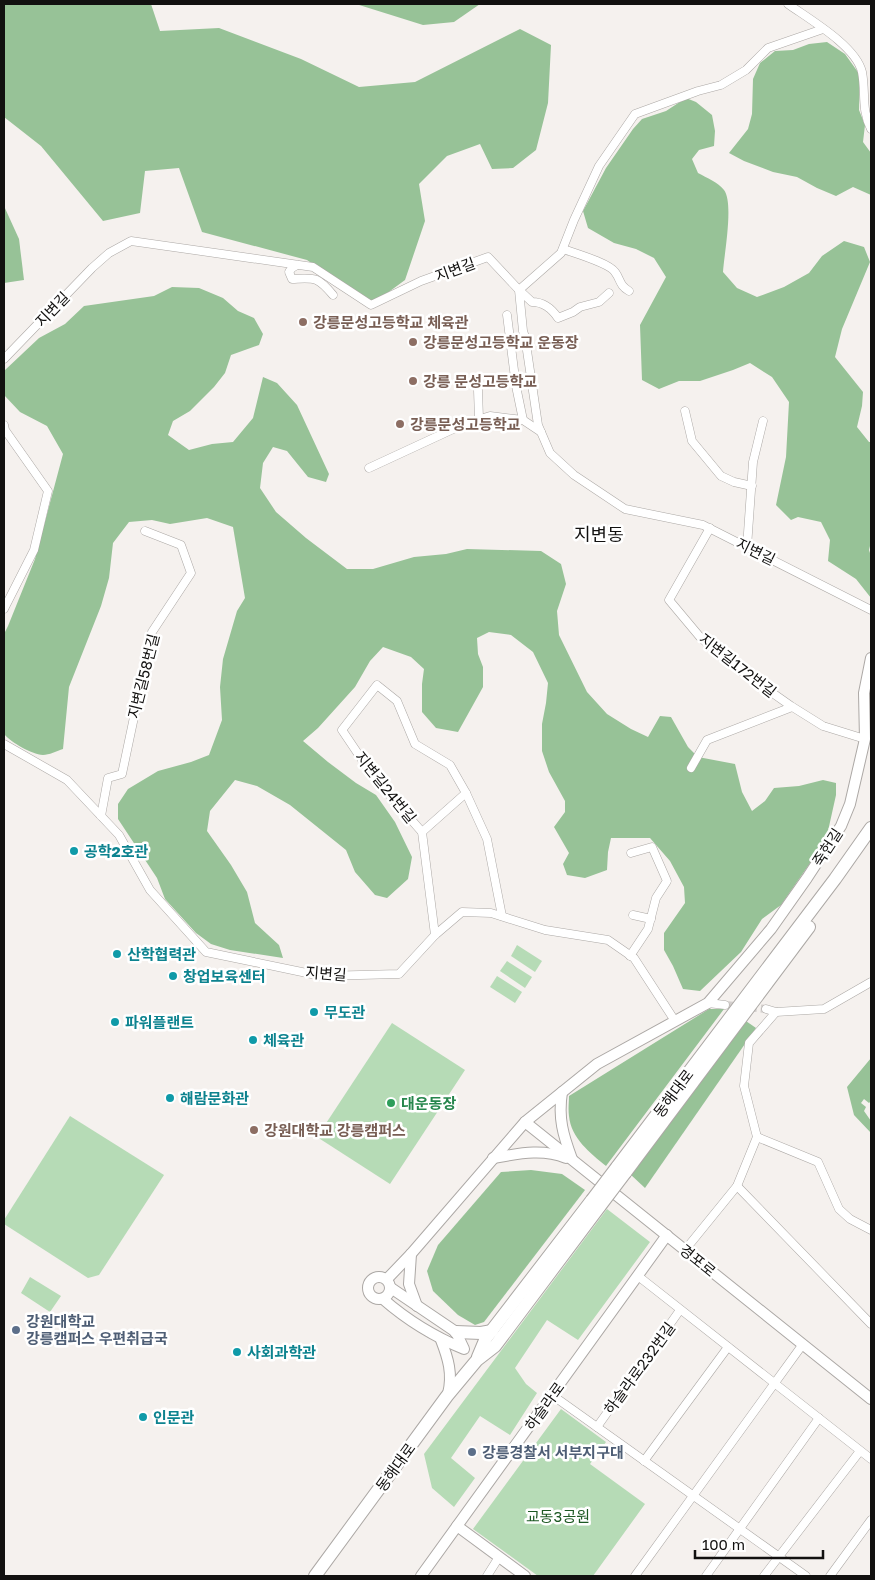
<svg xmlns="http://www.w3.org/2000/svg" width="875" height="1580" font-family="'Golos Text','Noto Sans KR',sans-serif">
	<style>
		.green { fill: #b6dbb6 }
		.forest { fill: #97c297 }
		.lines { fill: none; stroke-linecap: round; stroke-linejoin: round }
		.minor-tunnel { stroke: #d3cfcd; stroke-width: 8; stroke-dasharray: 8 4; stroke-linecap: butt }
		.minor-casing { stroke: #aca8a5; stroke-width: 9 }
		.tertiary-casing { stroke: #aca8a5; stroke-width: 12 }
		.primary-casing { stroke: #aca8a5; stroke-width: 14 }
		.minor { stroke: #fff; stroke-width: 8 }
		.tertiary { stroke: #fff; stroke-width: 10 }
		.primary { stroke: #fff; stroke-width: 12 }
		.primary-bridge-casing { stroke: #aca8a5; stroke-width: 14; stroke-linecap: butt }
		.primary-bridge { stroke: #fff; stroke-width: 12 }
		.education-dot { fill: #8d6e63; stroke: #fff; stroke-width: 2 }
		.culture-dot { fill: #0f9aa8; stroke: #fff; stroke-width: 2 }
		.leisure-dot { fill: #2e9e5b; stroke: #fff; stroke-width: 2 }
		.service-dot { fill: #5c6f8a; stroke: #fff; stroke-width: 2 }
		.labels { text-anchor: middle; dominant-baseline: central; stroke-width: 5; stroke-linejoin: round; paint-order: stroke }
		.street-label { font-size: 15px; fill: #121110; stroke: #fff }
		.education-label { font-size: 15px; font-weight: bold; fill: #785e54; stroke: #fff; text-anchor: start }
		.culture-label { font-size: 15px; font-weight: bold; fill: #0d838f; stroke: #fff; text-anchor: start }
		.leisure-label { font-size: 15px; font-weight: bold; fill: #27864d; stroke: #fff; text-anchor: start }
		.service-label { font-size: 15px; font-weight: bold; fill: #4e5e75; stroke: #fff; text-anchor: start }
		.park-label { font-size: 15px; fill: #1d5923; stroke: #fff }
		.quarter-label { font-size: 18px; fill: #121110; stroke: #fff }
	</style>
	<rect width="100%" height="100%" fill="#f5f1ee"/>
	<!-- green -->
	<g class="green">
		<polygon points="517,945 542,961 535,972 511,956"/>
		<polygon points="507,961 532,977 525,988 500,971"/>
		<polygon points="497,976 522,992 515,1003 490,987"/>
		<polygon points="392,1023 465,1070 390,1184 317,1137"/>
		<polygon points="70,1116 164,1175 99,1275 88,1278 4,1224 4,1220"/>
		<polygon points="607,1209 650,1242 578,1340 547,1320 515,1368 526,1384 537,1393 510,1435 480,1416 451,1458 475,1478 454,1507 432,1488 424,1454"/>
		<polygon points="30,1277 61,1296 50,1312 21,1293"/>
		<polygon points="561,1409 606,1442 590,1464 645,1504 593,1576 538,1576 473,1529"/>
	</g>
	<!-- forest -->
	<g class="forest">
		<polygon points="4,4 151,4 160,31 219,28 301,59 359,87 415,82 520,29 551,45 548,103 536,150 513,168 492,169 480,144 447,156 419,184 425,221 405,280 371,305 307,260 202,232 179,168 145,171 140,213 103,221 41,146 4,117"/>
		<polygon points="356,4 480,4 454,22 423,25"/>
		<polygon points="827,42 845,54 860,75 859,110 865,125 863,142 871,153 871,195 853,187 836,196 817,188 797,177 773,172 744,161 729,153 748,129 752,114 753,79 760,63 775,51 793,50 809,44"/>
		<path d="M686,98L696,102L712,115L715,131L714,146L699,150L692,159L698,173C707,178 718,182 724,190C734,203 724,255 723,272L737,288L757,297L784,287L809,273L822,256L844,241L864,247L870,262L842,329L835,357L863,392L862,406L857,427L869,442H871V542L869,550L871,556V598L856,579L828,561L830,540L821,522L798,517L791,520L776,505L786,457L789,402L772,377L750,363L733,370L700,381H679L659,389L642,380L640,325L666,277L654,258L636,249L614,243L588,228L583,211L606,168L633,129L642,119L666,111Z"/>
		<polygon points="4,206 19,239 24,280 4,283"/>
		<path d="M172,287L199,288L223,298L238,311L254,318L263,334L259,345L231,355L225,373L214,387L190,411L173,421L168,435L189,450L212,444L233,442L253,418L263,377L277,383L297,405L329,474L326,482L308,477L287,451L273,447L263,463L260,488L276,512L306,538L347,569H373L414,557L446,554L467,549L541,551L561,564L566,584L557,611L559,635L587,692L607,714L631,729L648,737L660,716L671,717L688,747L698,757L735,764L742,792L752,811L765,801L774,788L799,786L823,780L836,783V795L826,840L781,905L762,919L741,952L700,991L683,989L673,966L664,950V933L685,903L684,887L670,861L650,838H611L608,852L607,870L585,878L567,875L563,864L569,853L554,827L565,812V801L549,772L542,751V724L546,703L548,683L533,652L511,635L489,632L477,638L478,654L483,667V687L458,732L436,728L422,712V684L424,669L411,657L383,647L370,661L355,687L318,728L303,741L328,762L356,783L376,795L395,822L412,857L408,879L387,898L375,895L355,872L346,850L290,805L257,786L235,780L210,811L207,831L231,865L247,892L255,923L279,945L283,958L230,950L211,944L196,933L165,899L157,878L118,819V804L128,789L158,771L191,762L209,755L222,720L220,687L223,659L237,611L245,598L233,527L207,518L170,524L152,520L129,522L113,543L109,578L101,606L69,687L63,749C57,751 49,755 43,755C31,754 12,743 4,734V634L8,626L35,559L63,454L47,426L20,412L4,395V371L39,338L65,324L84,306L154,296Z"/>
		<path d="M709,1009H724L606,1166C590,1153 571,1138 569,1116C568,1109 569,1102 569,1096Z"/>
		<polygon points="743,1019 756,1028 645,1188 630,1174"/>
		<polygon points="871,1058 871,1101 869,1103 864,1099 861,1103 866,1107 864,1111 871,1121 871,1133 854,1115 847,1087"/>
		<polygon points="531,1170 562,1174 585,1190 484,1322 475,1325 458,1315 433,1291 427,1271 438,1245 501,1172"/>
	</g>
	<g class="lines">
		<!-- minor-tunnel -->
		<polyline class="minor-tunnel" points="725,1005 766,1009"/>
		<!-- minor casing -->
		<g class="minor-casing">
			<g id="minor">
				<path d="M788,4C809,19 856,46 862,72C866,93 861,109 871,129"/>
				<path d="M563,249C574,253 609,263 615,272C621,280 619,285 629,291"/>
				<path d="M297,265L292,268L289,272L292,279C315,278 317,276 333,295"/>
				<path d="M609,293L599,302L580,307L573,312L558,318C552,309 544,302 532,302L519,290L561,253L574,220L599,166L635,114L698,91L721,85L746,70L768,48L823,29"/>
				<polyline points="507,315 516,386 523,420"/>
				<polyline points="4,359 92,268 109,253 131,241 313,267 371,305 421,281 488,257 519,290 523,331 525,337 538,425 550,453 574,475 625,509 703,525 871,610"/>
				<polyline points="478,390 479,419"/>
				<polyline points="685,411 692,441 721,476 734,482 752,486"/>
				<polyline points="4,425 5,430 48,491 34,550 4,609"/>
				<polyline points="369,468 464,424 490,416 523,420 541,432"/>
				<polyline points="710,528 669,600 700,637 727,661 791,706 823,726 865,739"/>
				<polyline points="747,547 753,462 763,421"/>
				<polyline points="4,744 67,780 119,835 150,890 206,952 321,976 399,974 435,935 462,912 491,913 545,930 608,940 634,958 675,1021"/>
				<polyline points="691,768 707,740 792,707"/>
				<polyline points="101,816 108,778 122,774 152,632 191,573 181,545 145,531"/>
				<polyline points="422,832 466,793"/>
				<polyline points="633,915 651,919"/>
				<polyline points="435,935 422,832 373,776 342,730 377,685 397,701 415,744 450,765 466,793 487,839 502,916"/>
				<polyline points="630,956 648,929 656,898 667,881 652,847 631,853"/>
				<polyline points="708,1003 725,1005"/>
				<polyline points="766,1009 776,1012 824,1009 871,982"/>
				<polyline points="757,1137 818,1162 839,1209 850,1219 871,1230"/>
				<polyline points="737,1186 871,1324"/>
				<polyline points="685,1250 737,1186 757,1137 744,1086 749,1043 776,1012"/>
				<polyline points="638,1276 871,1459"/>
				<polyline points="552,1395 806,1576"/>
				<polyline points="597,1427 680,1310"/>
				<polyline points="644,1461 728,1347"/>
				<polyline points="487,1576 499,1557"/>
				<polyline points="635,1576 803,1344"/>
				<polyline points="706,1576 819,1418"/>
				<polyline points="764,1576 860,1451"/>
				<polyline points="830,1576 871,1520"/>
			</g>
		</g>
		<!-- tertiary casing -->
		<g class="tertiary-casing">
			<g id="tertiary">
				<path d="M562,1092C558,1118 563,1135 572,1159"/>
				<polyline points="525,1122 871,1399"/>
				<path d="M493,1158C517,1154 542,1148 566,1158"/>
				<polyline points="411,1254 409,1284 417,1306"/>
				<circle cx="379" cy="1288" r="11"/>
				<polyline points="387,1279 411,1254 525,1122 597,1064 708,1003 771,929 807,878 841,826 850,804 865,739 864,693 871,658"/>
				<path d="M383,1299C407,1320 435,1337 464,1349L456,1332L391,1288"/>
				<path d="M441,1340C448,1358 453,1374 448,1394"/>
				<polyline points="457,1526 525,1576"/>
				<polyline points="421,1576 667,1235"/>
			</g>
		</g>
		<!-- primary casing -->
		<g class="primary-casing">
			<g id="primary">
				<polyline points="617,1167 835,879 871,828"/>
				<polyline points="625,1173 809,927"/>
				<polyline points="456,1332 481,1333 492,1331"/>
				<polyline points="478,1357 486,1338 592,1200"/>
				<polyline points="315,1576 447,1396 477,1360 495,1346 600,1206"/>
			</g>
		</g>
		<!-- minor -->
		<use href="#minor" class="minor"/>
		<!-- tertiary -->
		<use href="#tertiary" class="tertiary"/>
		<!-- primary -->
		<use href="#primary" class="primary"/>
		<!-- primary-bridge casing -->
		<g class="primary-bridge-casing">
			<g id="primary-bridge">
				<polyline points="592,1200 617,1167"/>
				<polyline points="600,1206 625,1173"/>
			</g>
		</g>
		<!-- primary-bridge -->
		<use href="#primary-bridge" class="primary-bridge"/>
	</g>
	<!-- markers -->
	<g class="education-dot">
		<circle cx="303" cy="322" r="5"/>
		<circle cx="413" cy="342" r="5"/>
		<circle cx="413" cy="381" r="5"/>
		<circle cx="400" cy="424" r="5"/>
		<circle cx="254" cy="1130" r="5"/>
	</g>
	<g class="culture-dot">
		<circle cx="74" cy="851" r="5"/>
		<circle cx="117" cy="954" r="5"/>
		<circle cx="173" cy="976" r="5"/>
		<circle cx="314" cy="1012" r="5"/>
		<circle cx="115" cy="1022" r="5"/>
		<circle cx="253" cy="1040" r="5"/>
		<circle cx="170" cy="1098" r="5"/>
		<circle cx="237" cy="1352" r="5"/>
		<circle cx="143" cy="1417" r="5"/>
	</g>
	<circle class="leisure-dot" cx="391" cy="1103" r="5"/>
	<g class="service-dot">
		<circle cx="16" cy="1330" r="5"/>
		<circle cx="472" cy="1452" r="5"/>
	</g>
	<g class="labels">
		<!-- street labels -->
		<g class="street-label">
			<text transform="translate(455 269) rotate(-20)">지변길</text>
			<text transform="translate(52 309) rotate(-46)">지변길</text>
			<text transform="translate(756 551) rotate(26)">지변길</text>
			<text transform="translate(738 665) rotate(38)">지변길172번길</text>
			<text transform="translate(143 676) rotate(-76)">지변길58번길</text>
			<text transform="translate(386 787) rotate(51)">지변길24번길</text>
			<text transform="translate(827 847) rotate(-57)">죽헌길</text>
			<text transform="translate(326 973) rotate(4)">지변길</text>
			<text transform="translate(673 1093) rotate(-53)">동해대로</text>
			<text transform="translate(698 1260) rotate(39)">경포로</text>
			<text transform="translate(639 1368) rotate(-54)">하슬라로232번길</text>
			<text transform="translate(544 1406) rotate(-54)">하슬라로</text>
			<text transform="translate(395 1467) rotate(-54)">동해대로</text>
		</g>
		<!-- education labels -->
		<g class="education-label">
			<text x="313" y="322">강릉문성고등학교 체육관</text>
			<text x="423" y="342">강릉문성고등학교 운동장</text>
			<text x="423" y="381">강릉 문성고등학교</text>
			<text x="410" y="424">강릉문성고등학교</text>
			<text x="264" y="1130">강원대학교 강릉캠퍼스</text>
		</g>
		<!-- culture labels -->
		<g class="culture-label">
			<text x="84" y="851">공학2호관</text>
			<text x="127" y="954">산학협력관</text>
			<text x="183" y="976">창업보육센터</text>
			<text x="324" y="1012">무도관</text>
			<text x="125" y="1022">파워플랜트</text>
			<text x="263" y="1040">체육관</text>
			<text x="180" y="1098">해람문화관</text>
			<text x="247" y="1352">사회과학관</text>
			<text x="153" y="1417">인문관</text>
		</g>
		<!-- leisure labels -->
		<g class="leisure-label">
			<text x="401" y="1103">대운동장</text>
		</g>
		<!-- service labels -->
		<g class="service-label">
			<text x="26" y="1321">강원대학교<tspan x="26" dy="17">강릉캠퍼스 우편취급국</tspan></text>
			<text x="482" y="1452">강릉경찰서 서부지구대</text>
		</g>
		<!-- park labels -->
		<g class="park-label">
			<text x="558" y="1516">교동3공원</text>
		</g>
		<!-- quarter labels -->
		<g class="quarter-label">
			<text x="599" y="534">지변동</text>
		</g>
	</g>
	<!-- border -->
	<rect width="875" height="1580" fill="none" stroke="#121110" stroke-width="10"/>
	<!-- scale -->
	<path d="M695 1550v8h128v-8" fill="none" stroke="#121110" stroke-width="2.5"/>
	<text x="702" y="1550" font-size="15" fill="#121110" stroke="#ffffff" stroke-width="4" paint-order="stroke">100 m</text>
</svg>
